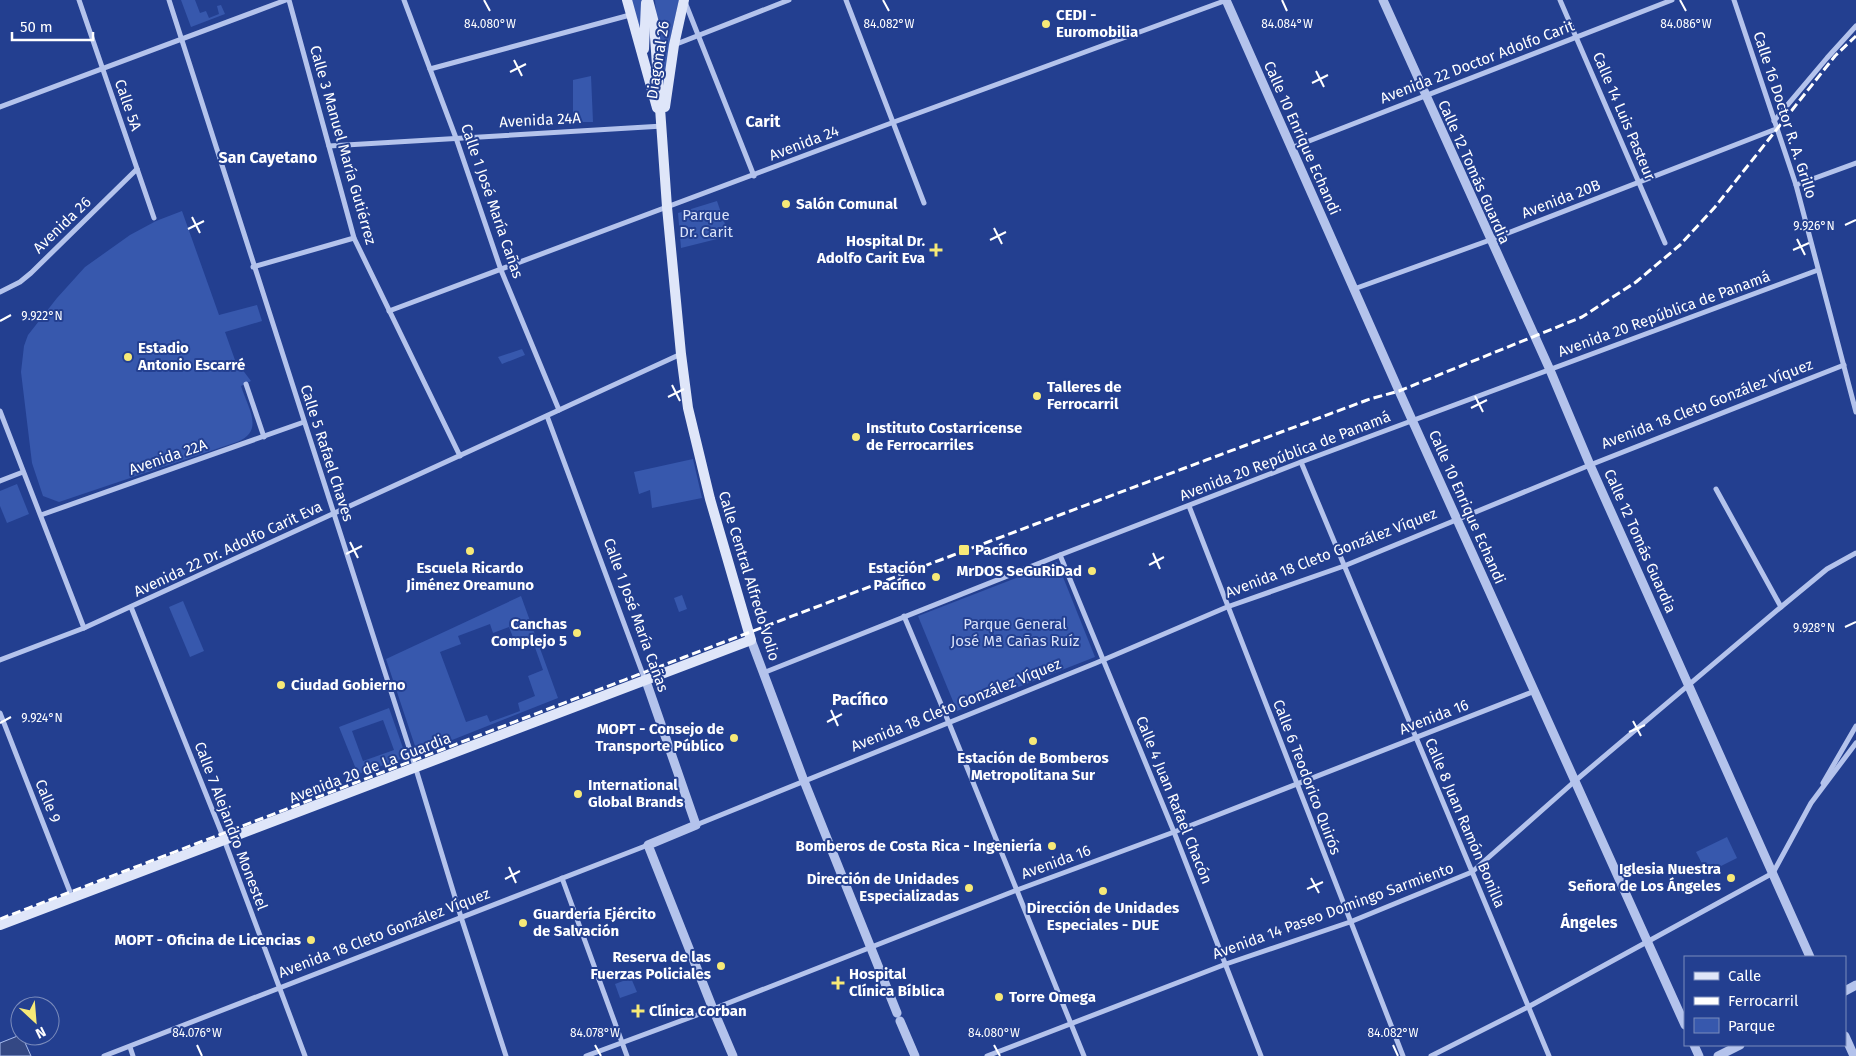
<svg xmlns="http://www.w3.org/2000/svg" width="1856" height="1056" font-family="'Fira Sans',sans-serif">
	<style>
		.green { fill: #3758ad; fill-rule: evenodd }
		.water { fill: #344884; stroke: #a8bced }
		.lines { fill: none; stroke-linecap: round; stroke-linejoin: round }
		.minor { stroke: #b4c3ec; stroke-width: 5 }
		.tertiary { stroke: #b4c3ec; stroke-width: 9 }
		.secondary { stroke: #dfe6f9; stroke-width: 10 }
		.rail { stroke: #fff; stroke-width: 3; stroke-dasharray: 9 4; stroke-linecap: butt }
		.ticks { fill: none; stroke: #fff; stroke-width: 2 }
		.poi-dot { fill: #f7e977; stroke: #233f90; stroke-width: 2 }
		.labels { text-anchor: middle; dominant-baseline: central; stroke-width: 4; stroke-linejoin: round; paint-order: stroke }
		.poi-label { font-size: 15px; font-weight: bold; fill: #fff; stroke: #233f90; text-anchor: start }
		.street-label { font-size: 15px; fill: #fff; stroke: #233f90 }
		.park-label { font-size: 15px; fill: #d9e2f9; stroke: #233f90 }
		.neighbourhood-label { font-size: 16px; font-weight: bold; fill: #fff; stroke: #233f90 }
		.ticks-label { font-size: 12px; text-anchor: middle; fill: #fff; stroke: #233f90; stroke-width: 4; stroke-linejoin: round; paint-order: stroke }
	</style>
	<rect width="100%" height="100%" fill="#233f90"/>
	<!-- green -->
	<g class="green">
		<polygon points="181,0 195,0 200,13 206,11 209,18 219,14 217,6 221,5 225,14 191,27"/>
		<polygon points="631,0 643,0 641,31"/>
		<polygon points="655,0 679,0 671,36 662,102"/>
		<polygon points="591,76 593,122 573,122 573,80"/>
		<polygon points="717,201 729,236 681,248 678,213"/>
		<path d="M182,211L219,315L257,305L262,321L225,332L235,360L251,381L241,386C248,408 265,431 237,442L59,502L43,496L32,463L21,372L24,346L28,335L57,298L85,267L130,235L156,221Z"/>
		<polygon points="522,349 525,355 502,364 498,357"/>
		<polygon points="693,459 702,498 652,508 650,490 639,494 634,472"/>
		<polygon points="17,484 29,514 7,523 0,506 0,491"/>
		<polygon points="1057,562 1095,657 957,711 918,616"/>
		<polygon points="682,595 687,609 679,612 674,598"/>
		<path d="M521,596L558,698L427,750H421L415,746L386,659ZM490,624L493,633L509,627L516,645L532,639L543,670L528,676L535,696L518,703L520,711L490,722L487,715L466,722L440,652L461,644L458,636Z"/>
		<polygon points="183,601 204,651 190,657 169,607"/>
		<path d="M389,708L403,748L404,756L401,759L358,774L339,727ZM383,720L394,750L363,761L352,731Z"/>
		<polygon points="1727,837 1737,858 1707,873 1696,852"/>
		<polygon points="631,978 637,992 620,998 615,984"/>
	</g>
	<!-- water -->
	<polygon class="water" points="20,1035 22,1036 31,1056 0,1056 0,1043"/>
	<g class="lines">
		<!-- minor -->
		<g class="minor">
			<polyline points="79,0 154,218"/>
			<polyline points="169,0 415,766 461,917 506,1056"/>
			<polyline points="289,0 354,238 460,456"/>
			<polyline points="404,0 456,138 501,270 559,410"/>
			<polyline points="846,0 924,203"/>
			<polyline points="1560,0 1665,243"/>
			<polyline points="1734,0 1796,185 1856,412"/>
			<polyline points="685,2 754,176"/>
			<polyline points="674,45 789,0"/>
			<polyline points="430,69 630,15"/>
			<polyline points="0,107 286,0"/>
			<polyline points="1774,121 1827,58 1856,26"/>
			<polyline points="329,146 663,126"/>
			<polyline points="1291,148 1672,0"/>
			<polyline points="1796,185 1856,163"/>
			<polyline points="253,267 354,238"/>
			<polyline points="1354,289 1490,240 1776,129"/>
			<polyline points="0,292 20,282 31,273 137,169"/>
			<path d="M389,311C558,249 726,185 894,122C1005,81 1116,41 1227,0"/>
			<polyline points="246,384 264,437"/>
			<polyline points="0,411 84,628"/>
			<polyline points="547,416 645,680"/>
			<polyline points="1301,462 1549,1056"/>
			<polyline points="0,481 23,472"/>
			<polyline points="1716,489 1781,607"/>
			<polyline points="1189,506 1403,1056"/>
			<polyline points="41,515 304,422"/>
			<polyline points="1060,555 1174,832 1261,1056"/>
			<polyline points="131,607 222,834 305,1056"/>
			<polyline points="904,616 949,723 1084,1056"/>
			<polyline points="0,660 84,628 681,354"/>
			<polyline points="763,673 1060,555 1301,462 1818,270"/>
			<polyline points="0,713 72,897"/>
			<polyline points="1823,783 1856,726"/>
			<polyline points="696,825 1096,663 1227,607 1344,566 1590,465 1844,365"/>
			<polyline points="562,878 627,1056"/>
			<polyline points="130,1047 133,1056"/>
			<polyline points="104,1056 648,845"/>
			<polyline points="586,1056 713,1009 1017,890 1174,832 1535,691"/>
			<polyline points="987,1056 1226,964 1350,922 1472,872 1575,781 1781,607 1827,569 1856,553"/>
			<polyline points="1431,1056 1528,1007 1773,873 1811,803 1856,743"/>
		</g>
		<!-- tertiary -->
		<g class="tertiary">
			<polyline points="1226,0 1399,391 1685,1025"/>
			<polyline points="1383,0 1550,370 1590,465 1810,957"/>
			<polyline points="751,640 804,781 897,1013"/>
			<polyline points="646,681 696,825 648,845 713,1009 733,1056"/>
			<polyline points="1845,991 1856,985"/>
			<polyline points="900,1021 915,1056"/>
			<polyline points="1845,1036 1854,1056"/>
			<polyline points="1694,1045 1699,1056"/>
			<polyline points="1718,1056 1740,1045"/>
		</g>
		<!-- secondary -->
		<g class="secondary">
			<polyline points="627,0 657,108"/>
			<polyline points="644,49 646,3"/>
			<polyline points="665,107 674,45 684,0"/>
			<polyline points="0,925 751,640 710,499 688,408 681,354 667,207 654,23 648,0"/>
		</g>
		<!-- rail -->
		<path class="rail" d="M0,919C456,744 912,569 1370,399L1399,391L1582,317L1636,282L1680,245L1715,207L1835,56L1856,36"/>
	</g>
	<!-- ticks -->
	<path class="ticks" d="M484,0L490,11M883,0L889,11M1282,0L1287,11M1680,0L1686,11M514,60L522,76M1316,71L1324,87M510,72L526,64M1312,83L1328,75M192,217L200,233M1845,225L1856,220M994,228L1002,244M188,229L204,221M1797,239L1805,255M990,240L1006,232M1793,250L1809,243M0,321L11,315M672,385L680,401M1475,396L1483,412M668,397L684,389M1471,408L1487,400M350,542L358,558M1153,553L1160,569M346,554L362,546M1149,565L1164,557M1845,627L1856,622M831,710L838,726M1633,721L1641,736M827,722L842,714M0,723L11,717M1629,732L1645,725M509,867L516,883M1311,878L1319,893M505,879L520,871M1307,889L1323,882M197,1045L202,1056M595,1045L601,1056M994,1045L1000,1056M1393,1045L1398,1056"/>
	<!-- markers -->
	<g class="poi-dot">
		<circle cx="1046" cy="24" r="5"/>
		<circle cx="786" cy="204" r="5"/>
		<path d="M933.5 242.5h5v5h5v5h-5v5h-5v-5h-5v-5h5z"/>
		<circle cx="128" cy="357" r="5"/>
		<circle cx="1037" cy="396" r="5"/>
		<circle cx="856" cy="437" r="5"/>
		<rect x="958" y="544" width="12" height="12" rx="2.5"/>
		<circle cx="470" cy="551" r="5"/>
		<circle cx="1092" cy="571" r="5"/>
		<circle cx="936" cy="577" r="5"/>
		<circle cx="577" cy="633" r="5"/>
		<circle cx="281" cy="685" r="5"/>
		<circle cx="734" cy="738" r="5"/>
		<circle cx="1033" cy="741" r="5"/>
		<circle cx="578" cy="794" r="5"/>
		<circle cx="1052" cy="846" r="5"/>
		<circle cx="1731" cy="878" r="5"/>
		<circle cx="969" cy="888" r="5"/>
		<circle cx="1103" cy="891" r="5"/>
		<circle cx="523" cy="923" r="5"/>
		<circle cx="311" cy="940" r="5"/>
		<circle cx="721" cy="966" r="5"/>
		<path d="M835.5 975.5h5v5h5v5h-5v5h-5v-5h-5v-5h5z"/>
		<circle cx="999" cy="997" r="5"/>
		<path d="M635.5 1003.5h5v5h5v5h-5v5h-5v-5h-5v-5h5z"/>
	</g>
	<g class="labels">
		<!-- poi labels -->
		<g class="poi-label">
			<text x="1056" y="15">CEDI -<tspan x="1056" dy="17">Euromobilia</tspan></text>
			<text x="796" y="204">Salón Comunal</text>
			<text x="925" y="241" text-anchor="end">Hospital Dr.<tspan x="925" dy="17">Adolfo Carit Eva</tspan></text>
			<text x="138" y="348">Estadio<tspan x="138" dy="17">Antonio Escarré</tspan></text>
			<text x="1047" y="387">Talleres de<tspan x="1047" dy="17">Ferrocarril</tspan></text>
			<text x="866" y="428">Instituto Costarricense<tspan x="866" dy="17">de Ferrocarriles</tspan></text>
			<text x="975" y="550">Pacífico</text>
			<text x="470" y="568" text-anchor="middle">Escuela Ricardo<tspan x="470" dy="17">Jiménez Oreamuno</tspan></text>
			<text x="926" y="568" text-anchor="end">Estación<tspan x="926" dy="17">Pacífico</tspan></text>
			<text x="1082" y="571" text-anchor="end">MrDOS SeGuRiDad</text>
			<text x="567" y="624" text-anchor="end">Canchas<tspan x="567" dy="17">Complejo 5</tspan></text>
			<text x="291" y="685">Ciudad Gobierno</text>
			<text x="724" y="729" text-anchor="end">MOPT - Consejo de<tspan x="724" dy="17">Transporte Público</tspan></text>
			<text x="1033" y="758" text-anchor="middle">Estación de Bomberos<tspan x="1033" dy="17">Metropolitana Sur</tspan></text>
			<text x="588" y="785">International<tspan x="588" dy="17">Global Brands</tspan></text>
			<text x="1042" y="846" text-anchor="end">Bomberos de Costa Rica - Ingeniería</text>
			<text x="1721" y="869" text-anchor="end">Iglesia Nuestra<tspan x="1721" dy="17">Señora de Los Ángeles</tspan></text>
			<text x="959" y="879" text-anchor="end">Dirección de Unidades<tspan x="959" dy="17">Especializadas</tspan></text>
			<text x="1103" y="908" text-anchor="middle">Dirección de Unidades<tspan x="1103" dy="17">Especiales - DUE</tspan></text>
			<text x="533" y="914">Guardería Ejército<tspan x="533" dy="17">de Salvación</tspan></text>
			<text x="301" y="940" text-anchor="end">MOPT - Oficina de Licencias</text>
			<text x="711" y="957" text-anchor="end">Reserva de las<tspan x="711" dy="17">Fuerzas Policiales</tspan></text>
			<text x="849" y="974">Hospital<tspan x="849" dy="17">Clínica Bíblica</tspan></text>
			<text x="1009" y="997">Torre Omega</text>
			<text x="649" y="1011">Clínica Corban</text>
		</g>
		<!-- street labels -->
		<g class="street-label">
			<text transform="translate(658 60) rotate(-81)">Diagonal 26</text>
			<text transform="translate(1477 62) rotate(-21)">Avenida 22 Doctor Adolfo Carit</text>
			<text transform="translate(128 105) rotate(71)">Calle 5A</text>
			<text transform="translate(1785 115) rotate(72)">Calle 16 Doctor R. A. Grillo</text>
			<text transform="translate(1624 116) rotate(67)">Calle 14 Luis Pasteur</text>
			<text transform="translate(540 120) rotate(-3)">Avenida 24A</text>
			<text transform="translate(1302 138) rotate(66)">Calle 10 Enrique Echandi</text>
			<text transform="translate(804 143) rotate(-21)">Avenida 24</text>
			<text transform="translate(343 145) rotate(74)">Calle 3 Manuel María Gutiérrez</text>
			<text transform="translate(1474 172) rotate(66)">Calle 12 Tomás Guardia</text>
			<text transform="translate(1561 199) rotate(-21)">Avenida 20B</text>
			<text transform="translate(492 201) rotate(71)">Calle 1 José María Cañas</text>
			<text transform="translate(62 225) rotate(-44)">Avenida 26</text>
			<text transform="translate(1664 314) rotate(-20)">Avenida 20 República de Panamá</text>
			<text transform="translate(1707 404) rotate(-21)">Avenida 18 Cleto González Víquez</text>
			<text transform="translate(327 453) rotate(72)">Calle 5 Rafael Chaves</text>
			<text transform="translate(1285 456) rotate(-21)">Avenida 20 República de Panamá</text>
			<text transform="translate(168 457) rotate(-19)">Avenida 22A</text>
			<text transform="translate(1467 507) rotate(66)">Calle 10 Enrique Echandi</text>
			<text transform="translate(1640 541) rotate(66)">Calle 12 Tomás Guardia</text>
			<text transform="translate(228 549) rotate(-25)">Avenida 22 Dr. Adolfo Carit Eva</text>
			<text transform="translate(1331 553) rotate(-21)">Avenida 18 Cleto González Víquez</text>
			<text transform="translate(749 576) rotate(73)">Calle Central Alfredo Volio</text>
			<text transform="translate(636 615) rotate(70)">Calle 1 José María Cañas</text>
			<text transform="translate(956 705) rotate(-22)">Avenida 18 Cleto González Víquez</text>
			<text transform="translate(1434 717) rotate(-21)">Avenida 16</text>
			<text transform="translate(370 768) rotate(-21)">Avenida 20 de La Guardia</text>
			<text transform="translate(1307 777) rotate(69)">Calle 6 Teodorico Quirós</text>
			<text transform="translate(1174 800) rotate(68)">Calle 4 Juan Rafael Chacón</text>
			<text transform="translate(48 801) rotate(68)">Calle 9</text>
			<text transform="translate(1465 823) rotate(67)">Calle 8 Juan Ramón Bonilla</text>
			<text transform="translate(231 826) rotate(69)">Calle 7 Alejandro Monestel</text>
			<text transform="translate(1056 862) rotate(-20)">Avenida 16</text>
			<text transform="translate(1333 911) rotate(-20)">Avenida 14 Paseo Domingo Sarmiento</text>
			<text transform="translate(384 933) rotate(-21)">Avenida 18 Cleto González Víquez</text>
		</g>
		<!-- park labels -->
		<g class="park-label">
			<text x="706" y="215">Parque<tspan x="706" dy="17">Dr. Carit</tspan></text>
			<text x="1015" y="624">Parque General<tspan x="1015" dy="17">José Mª Cañas Ruíz</tspan></text>
		</g>
		<!-- neighbourhood labels -->
		<g class="neighbourhood-label">
			<text x="763" y="121">Carit</text>
			<text x="268" y="157">San Cayetano</text>
			<text x="860" y="699">Pacífico</text>
			<text x="1589" y="922">Ángeles</text>
		</g>
	</g>
	<g class="ticks-label">
		<text x="490" y="28">84.080°W</text>
		<text x="889" y="28">84.082°W</text>
		<text x="1287" y="28">84.084°W</text>
		<text x="1686" y="28">84.086°W</text>
		<text x="1814" y="230">9.926°N</text>
		<text x="42" y="320">9.922°N</text>
		<text x="1814" y="632">9.928°N</text>
		<text x="42" y="722">9.924°N</text>
		<text x="197" y="1037">84.076°W</text>
		<text x="595" y="1037">84.078°W</text>
		<text x="994" y="1037">84.080°W</text>
		<text x="1393" y="1037">84.082°W</text>
	</g>
	<!-- legend -->
	<rect x="1684" y="956" width="162" height="90" fill="#233f90" stroke="#7b8cbc"/>
	<rect x="1694" y="972" width="25" height="8" fill="#dfe6f9" stroke="#7b8cbc"/>
	<text x="1728" y="981" font-size="15" fill="#ffffff">Calle</text>
	<rect x="1694" y="997" width="25" height="8" fill="#ffffff" stroke="#7b8cbc"/>
	<text x="1728" y="1006" font-size="15" fill="#ffffff">Ferrocarril</text>
	<rect x="1694" y="1018" width="25" height="15" fill="#3758ad" stroke="#7b8cbc"/>
	<text x="1728" y="1031" font-size="15" fill="#ffffff">Parque</text>
	<!-- north arrow -->
	<g transform="translate(35 1021) rotate(154)"><circle r="24" fill="#233f90" stroke="#7b8cbc"/>
	<path d="M0-4L9 19L0 12L-9 19Z" fill="#f7e977"/>
	<text y="-8" font-size="14" font-weight="bold" text-anchor="middle" fill="#ffffff">N</text>
	</g>
	<!-- scale -->
	<path d="M12 32v8h81v-8" fill="none" stroke="#ffffff" stroke-width="2.5"/>
	<text x="20" y="32" font-size="15" fill="#ffffff" stroke="#233f90" stroke-width="4" paint-order="stroke">50 m</text>
</svg>
